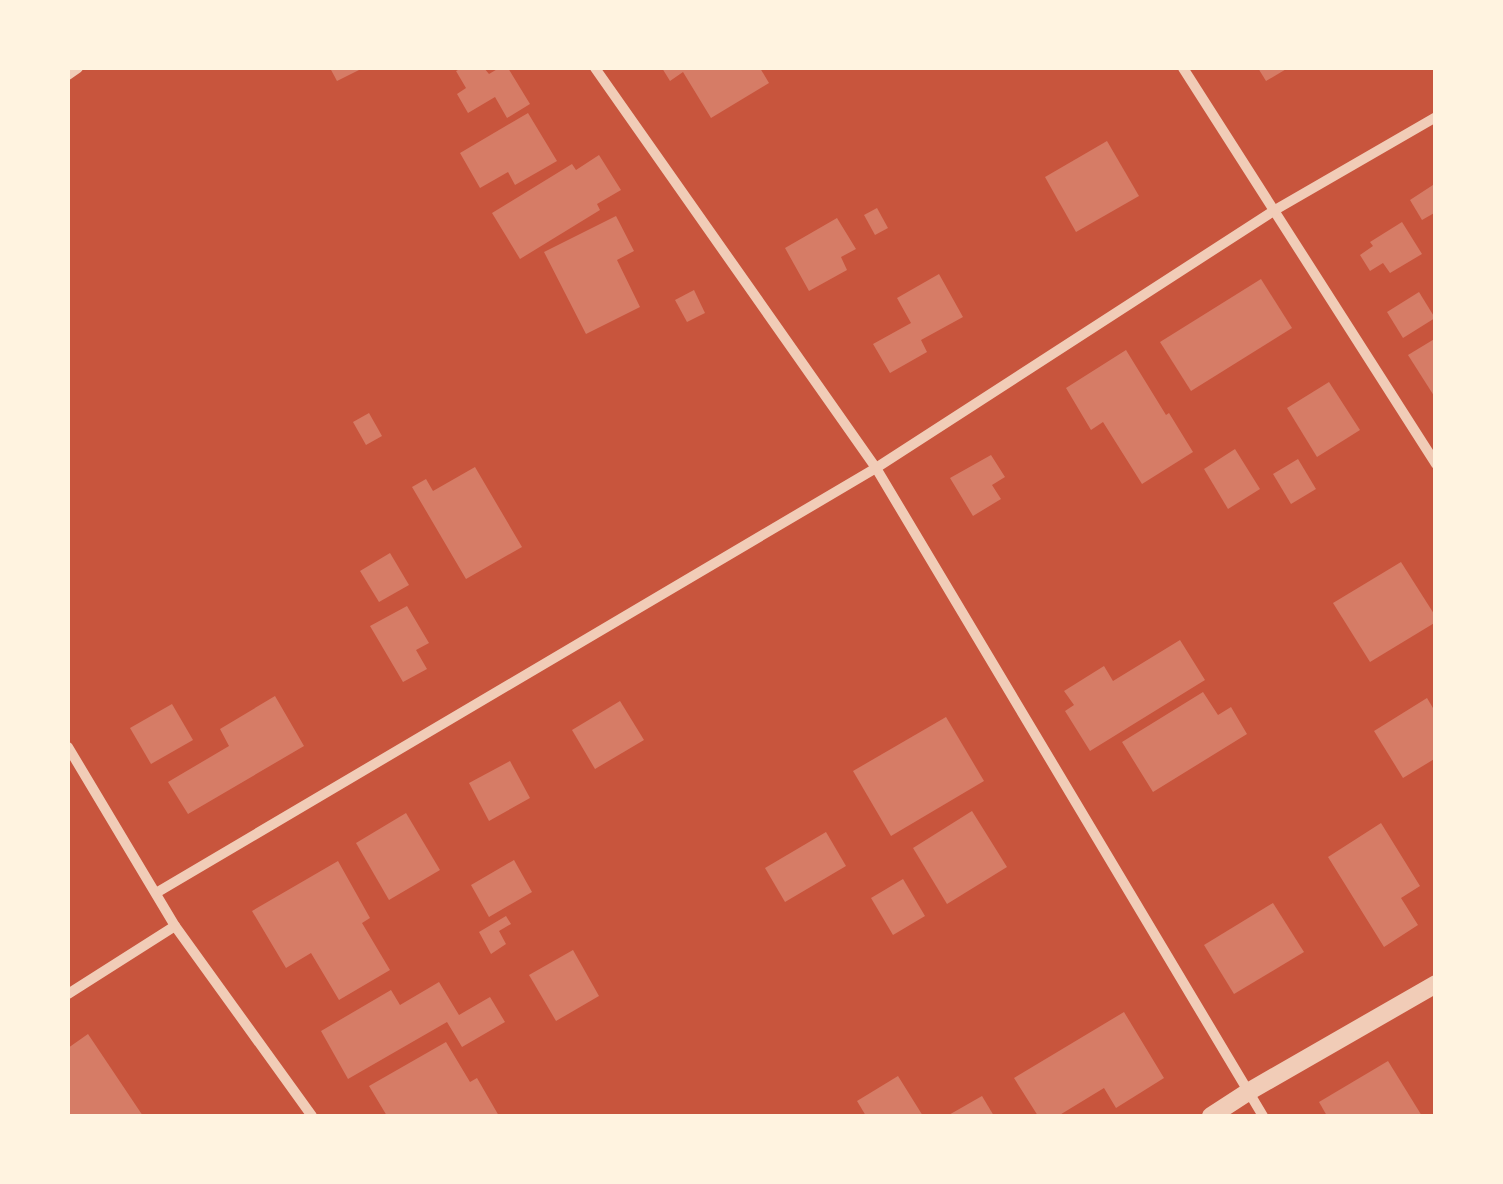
<svg xmlns="http://www.w3.org/2000/svg" width="1503" height="1184" font-family="'Space Grotesk',sans-serif">
	<style>
		.building { fill: #d67c66 }
		.lines { fill: none; stroke-linecap: round; stroke-linejoin: round }
		.minor { stroke: #f1ccb7; stroke-width: 10 }
		.tertiary { stroke: #f1ccb7; stroke-width: 18 }
	</style>
	<rect width="100%" height="100%" fill="#c8553d"/>
	<!-- building -->
	<g class="building">
		<polygon points="330,68 363,68 337,81"/>
		<polygon points="462,68 484,68 489,74 499,68 508,68 530,104 507,118 495,97 468,113 457,94 466,88 456,71"/>
		<polygon points="662,68 760,68 769,83 711,118 683,72 670,81"/>
		<polygon points="1258,68 1288,68 1266,81"/>
		<polygon points="528,113 557,161 515,185 508,172 480,188 460,153"/>
		<polygon points="1107,141 1139,196 1076,232 1045,177"/>
		<polygon points="599,155 621,190 597,204 600,210 520,259 492,213 572,164 576,170"/>
		<polygon points="1436,183 1436,212 1422,220 1410,200"/>
		<polygon points="877,208 888,228 875,235 864,215"/>
		<polygon points="616,216 634,251 617,260 640,307 586,334 544,252"/>
		<polygon points="837,218 856,249 841,257 847,270 809,291 785,248"/>
		<polygon points="1402,222 1422,254 1390,273 1383,263 1370,271 1360,255 1373,246 1370,242"/>
		<polygon points="939,274 963,317 921,340 927,352 890,373 873,344 911,323 897,298"/>
		<polygon points="1261,279 1292,328 1191,391 1160,342"/>
		<polygon points="694,290 705,313 687,322 675,300"/>
		<polygon points="1419,292 1435,318 1403,338 1387,312"/>
		<polygon points="1436,338 1436,399 1408,355"/>
		<polygon points="1126,350 1166,415 1169,413 1193,452 1142,484 1103,422 1091,430 1066,388"/>
		<polygon points="1329,382 1360,430 1317,457 1287,408"/>
		<polygon points="369,413 382,436 366,445 353,422"/>
		<polygon points="1235,449 1260,489 1228,509 1204,469"/>
		<polygon points="991,455 1005,477 992,485 1001,499 973,516 950,478"/>
		<polygon points="1298,459 1316,489 1291,504 1273,474"/>
		<polygon points="475,467 522,547 466,579 412,487 426,479 433,491"/>
		<polygon points="390,553 409,585 379,602 360,571"/>
		<polygon points="1401,562 1436,617 1436,622 1370,662 1333,603"/>
		<polygon points="407,606 429,643 416,650 427,669 403,682 370,626"/>
		<polygon points="1180,640 1205,680 1090,751 1065,711 1074,705 1064,691 1104,666 1113,681"/>
		<polygon points="1203,692 1218,715 1231,707 1247,734 1153,792 1122,742"/>
		<polygon points="275,696 304,746 188,814 168,782 229,746 220,729"/>
		<polygon points="1427,698 1436,713 1436,758 1403,778 1374,731"/>
		<polygon points="620,701 644,740 595,769 572,730"/>
		<polygon points="172,704 193,740 151,764 130,728"/>
		<polygon points="946,717 984,781 891,836 853,771"/>
		<polygon points="510,761 530,798 489,821 469,783"/>
		<polygon points="972,811 1007,867 947,904 913,848"/>
		<polygon points="406,813 440,870 389,900 356,843"/>
		<polygon points="1381,823 1420,886 1401,898 1418,925 1384,947 1328,857"/>
		<polygon points="826,832 846,866 785,902 765,868"/>
		<polygon points="514,860 532,892 489,917 471,885"/>
		<polygon points="338,861 370,918 362,923 390,970 339,1000 311,953 286,968 252,911"/>
		<polygon points="903,879 925,916 893,935 871,898"/>
		<polygon points="1273,903 1304,952 1234,994 1204,945"/>
		<polygon points="506,916 511,924 499,931 506,944 491,954 479,932"/>
		<polygon points="573,950 599,996 556,1021 529,975"/>
		<polygon points="439,982 459,1015 490,997 505,1022 462,1047 447,1022 348,1079 321,1031 391,990 400,1005"/>
		<polygon points="1124,1012 1164,1078 1116,1108 1104,1088 1058,1116 1038,1116 1014,1078"/>
		<polygon points="88,1034 143,1116 68,1116 68,1048"/>
		<polygon points="446,1042 470,1082 477,1078 499,1116 387,1116 369,1086"/>
		<polygon points="1388,1061 1422,1116 1327,1116 1319,1102"/>
		<polygon points="898,1076 923,1116 866,1116 857,1101"/>
		<polygon points="982,1096 994,1116 947,1116"/>
	</g>
	<g class="lines">
		<!-- minor -->
		<g class="minor">
			<polyline points="595,68 876,468 1263,1116"/>
			<polyline points="1183,68 1436,464"/>
			<polyline points="68,75 78,68"/>
			<polyline points="68,747 175,926 312,1116"/>
			<polyline points="156,893 876,468 1275,210 1436,117"/>
			<polyline points="68,994 175,926"/>
		</g>
		<!-- tertiary -->
		<polyline class="tertiary" points="1211,1116 1248,1092 1436,984"/>
	</g>
	<!-- border -->
	<rect width="1503" height="1184" fill="none" stroke="#fff3e0" stroke-width="140"/>
</svg>
